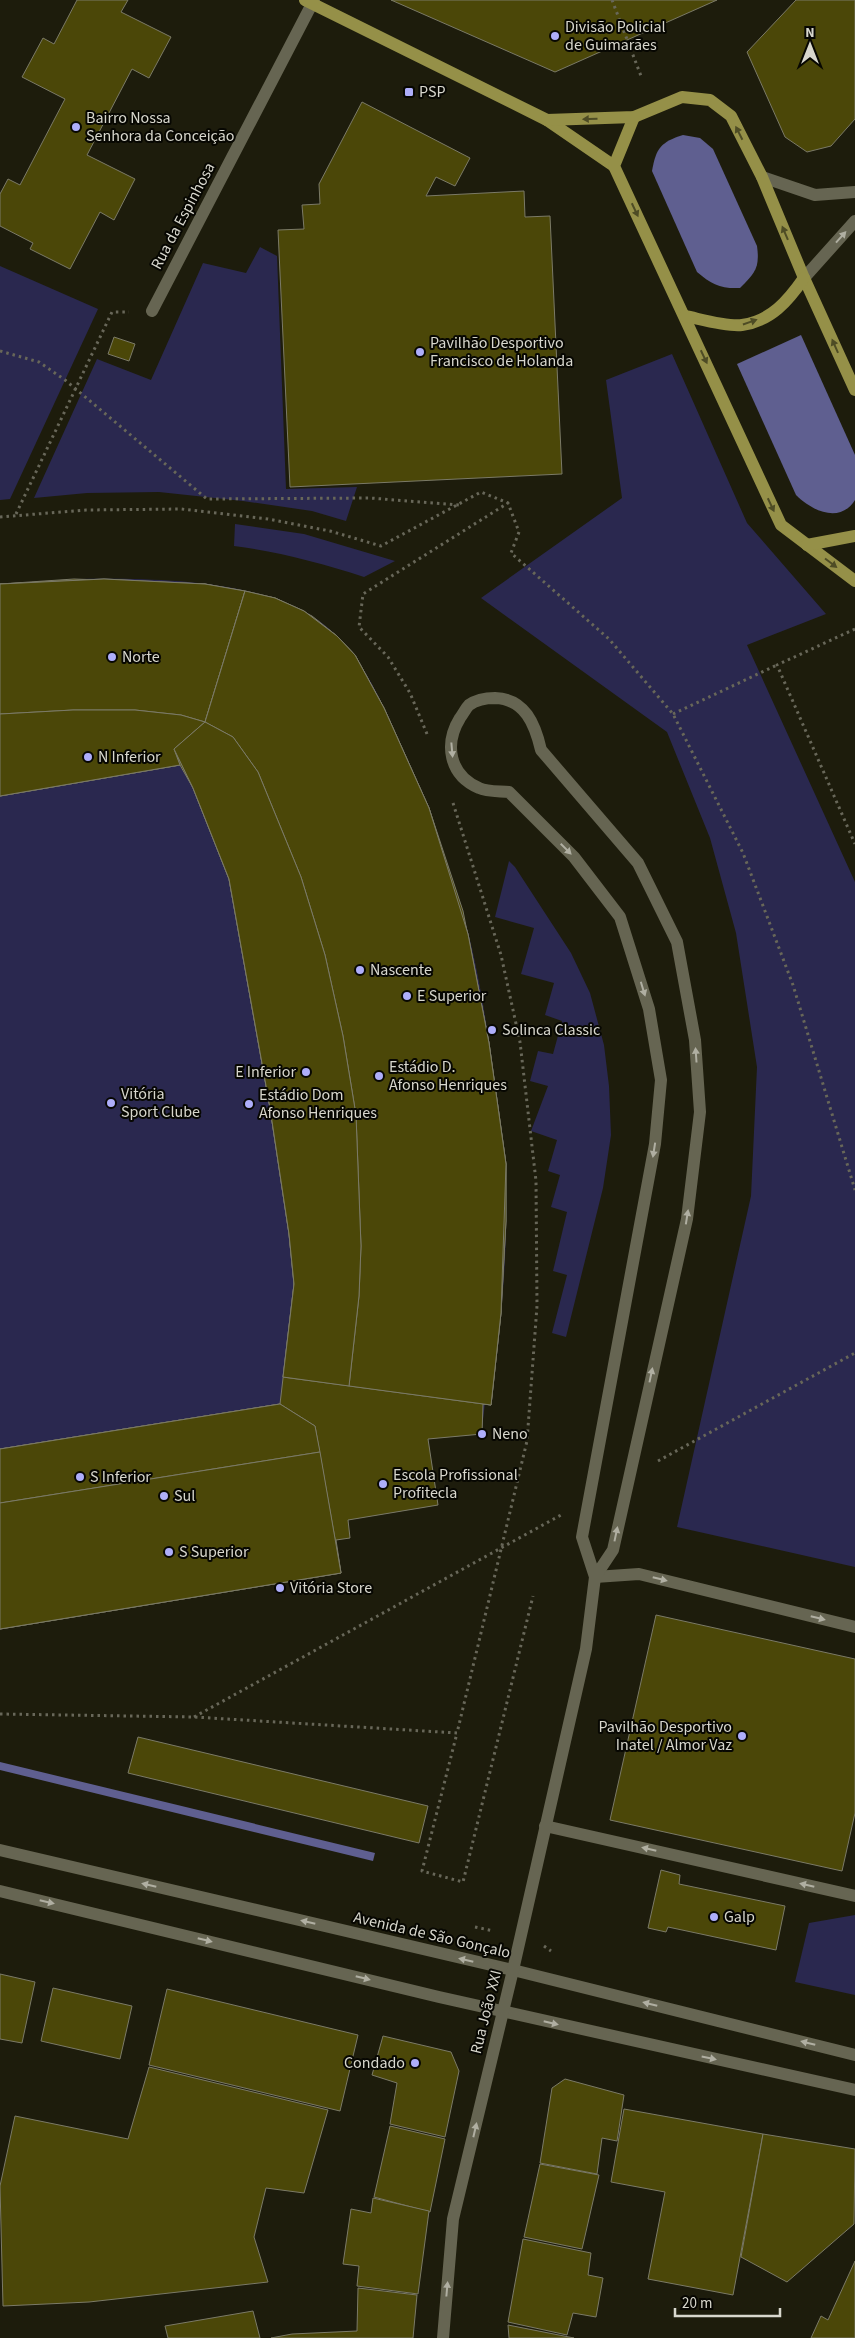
<svg xmlns="http://www.w3.org/2000/svg" width="855" height="2338" font-family="'Source Sans 3',sans-serif">
	<style>
		.green { fill: #2a284f }
		.water { fill: #5f5f90 }
		.building { fill: #4b4708; stroke: #7b7a67 }
		.lines { fill: none; stroke-linecap: round; stroke-linejoin: round }
		.path { stroke: #686759; stroke-width: 3; stroke-dasharray: 2.5 4; stroke-linecap: butt }
		.minor { stroke: #666552; stroke-width: 12 }
		.major { stroke: #959048; stroke-width: 12 }
		.oneway { fill: #4e4c25 }
		.oneway2 { fill: #b0afa2 }
		.poi-dot { fill: #aeaefa; stroke: #070702; stroke-width: 2 }
		.labels { text-anchor: middle; dominant-baseline: central; stroke-width: 4; stroke-linejoin: round; paint-order: stroke }
		.poi-label { font-size: 16px; fill: #d8d7cd; stroke: #070702; text-anchor: start }
		.street-label { font-size: 16px; fill: #d8d7cd; stroke: #070702 }
	</style>
	<rect width="100%" height="100%" fill="#1d1c0c"/>
	<!-- green -->
	<g class="green">
		<polygon points="260,247 277,256 286,489 357,487 346,521 312,511 243,501 159,492 87,493 34,498 97,359 151,380 203,263 246,273"/>
		<polygon points="0,266 98,309 10,499 0,500"/>
		<polygon points="672,354 747,523 826,614 747,645 855,882 855,1567 677,1527 751,1196 757,1067 736,933 710,838 667,732 481,598 622,498 606,380"/>
		<path d="M235,524L304,534L395,561L364,577C321,563 279,552 234,546Z"/>
		<path d="M74,579C143,578 249,578 309,614C359,645 380,697 402,749C426,801 446,855 462,910C478,965 487,1024 494,1080C501,1126 507,1171 506,1218C506,1249 504,1282 501,1313C495,1354 484,1393 482,1434L428,1439L438,1505L348,1520L350,1538L336,1540L341,1573L0,1629V584Z"/>
		<polygon points="509,861 515,867 571,953 590,993 604,1045 609,1086 611,1135 603,1188 566,1337 552,1333 567,1275 553,1271 567,1212 551,1207 560,1175 548,1171 557,1140 531,1131 548,1086 530,1081 538,1051 553,1054 562,1021 545,1015 554,983 521,974 534,928 495,917"/>
		<polygon points="855,1915 855,1995 795,1982 809,1923"/>
	</g>
	<!-- water -->
	<g class="water">
		<path d="M683,135L700,138L713,149L757,246C760,268 755,273 740,288C721,289 711,284 697,272L652,171C656,148 661,142 683,135Z"/>
		<path d="M801,335L855,455V500C840,524 812,511 796,495L737,364Z"/>
		<polygon points="0,1762 375,1853 373,1861 0,1770"/>
	</g>
	<!-- building -->
	<g class="building">
		<polygon points="77,0 128,0 121,12 171,37 149,78 132,69 87,155 135,179 114,220 100,212 70,269 30,249 33,243 0,226 0,194 8,179 20,185 65,99 22,77 43,38 54,44"/>
		<polygon points="391,0 717,0 555,72"/>
		<polygon points="796,0 855,0 855,119 831,146 807,152 785,137 747,52"/>
		<polygon points="362,102 470,158 455,186 436,177 426,196 524,191 525,217 550,216 562,474 290,487 278,230 304,229 302,205 320,204 319,184"/>
		<polygon points="114,337 135,344 129,361 108,354"/>
		<polygon points="74,579 205,584 275,598 312,616 337,636 355,655 384,708 429,808 468,934 489,1043 506,1164 506,1221 501,1313 491,1405 483,1404 482,1434 428,1439 438,1505 348,1520 350,1538 336,1540 341,1573 0,1629 0,1449 280,1404 294,1284 289,1234 270,1108 229,879 193,788 180,765 0,796 0,584"/>
		<polygon points="104,579 205,584 245,591 205,722 174,749 180,765 0,796 0,584"/>
		<polygon points="104,579 205,584 245,591 205,722 181,715 135,710 73,710 0,714 0,584"/>
		<polygon points="245,591 275,598 304,611 337,636 355,655 384,708 429,808 463,911 489,1043 506,1164 506,1221 501,1313 491,1405 283,1377 294,1284 289,1234 270,1108 229,879 193,788 174,749 205,722"/>
		<polygon points="245,591 275,598 304,611 337,636 355,655 384,708 429,808 468,934 489,1043 506,1164 501,1313 491,1405 349,1386 359,1296 361,1246 356,1115 343,1036 325,955 301,877 258,772 233,737 205,722"/>
		<polygon points="73,710 135,710 181,715 205,722 174,749 180,765 0,796 0,714"/>
		<polygon points="205,722 233,737 258,772 301,877 325,955 343,1036 356,1115 361,1246 359,1296 349,1386 283,1377 294,1284 289,1234 270,1108 229,879 193,788 174,749"/>
		<polygon points="280,1404 315,1426 341,1573 0,1629 0,1449"/>
		<polygon points="280,1404 315,1426 320,1452 0,1503 0,1449"/>
		<polygon points="320,1452 341,1573 0,1629 0,1503"/>
		<polygon points="656,1615 855,1659 855,1813 842,1871 610,1820"/>
		<polygon points="138,1737 428,1806 419,1843 128,1773"/>
		<polygon points="661,1870 680,1875 679,1884 785,1906 776,1950 668,1927 666,1932 648,1928"/>
		<polygon points="0,1974 35,1982 22,2043 0,2039"/>
		<polygon points="53,1988 132,2006 120,2059 41,2041"/>
		<polygon points="167,1989 358,2035 340,2111 149,2065"/>
		<polygon points="383,2036 451,2052 459,2071 445,2137 390,2124 397,2083 372,2075"/>
		<polygon points="149,2067 328,2110 304,2193 266,2188 254,2237 268,2282 89,2302 3,2306 0,2186 15,2116 128,2139"/>
		<polygon points="565,2079 624,2095 617,2141 602,2138 597,2174 540,2163 552,2088"/>
		<polygon points="624,2109 763,2134 733,2295 648,2279 665,2192 611,2182"/>
		<polygon points="390,2126 445,2139 430,2212 374,2197"/>
		<polygon points="763,2134 855,2149 854,2224 787,2282 741,2257"/>
		<polygon points="540,2164 599,2175 582,2249 524,2237"/>
		<polygon points="373,2198 429,2211 418,2294 357,2286 359,2266 343,2264 351,2209 371,2213"/>
		<polygon points="523,2239 591,2253 588,2275 603,2278 596,2317 573,2313 567,2335 508,2322"/>
		<polygon points="855,2261 855,2338 811,2338 821,2316 828,2320"/>
		<polygon points="358,2288 417,2295 413,2338 271,2338 292,2334 357,2331"/>
		<polygon points="253,2311 260,2338 168,2338 165,2326"/>
		<polygon points="508,2325 574,2338 509,2338"/>
	</g>
	<g class="lines">
		<!-- path -->
		<g class="path">
			<polyline points="612,0 641,76"/>
			<polyline points="0,351 39,362 65,380 207,499 370,498 459,505"/>
			<polyline points="16,514 112,312 129,312"/>
			<polyline points="0,517 86,510 181,509 268,519 330,531 381,546 481,492 508,503 519,532 511,553 609,639 673,714 743,853 793,985 855,1190"/>
			<polyline points="855,629 777,665 855,844"/>
			<polyline points="673,714 777,665"/>
			<polyline points="427,734 410,693 388,657 359,627 363,594 508,503"/>
			<polyline points="453,803 501,955 520,1042 536,1181 537,1306 527,1441 457,1733"/>
			<polyline points="658,1461 855,1353"/>
			<polyline points="0,1714 194,1717 457,1733 422,1871 463,1882 533,1596"/>
			<polyline points="194,1717 561,1515"/>
			<polyline points="475,1927 494,1931"/>
			<polyline points="544,1946 551,1951"/>
		</g>
		<!-- minor -->
		<g class="minor">
			<polyline points="762,177 815,195 855,192"/>
			<polyline points="804,278 855,221"/>
			<polyline points="152,311 314,0"/>
			<polyline points="595,1577 639,1574 855,1627"/>
			<polyline points="545,1826 855,1896"/>
			<polyline points="0,1850 513,1970 855,2055"/>
			<polyline points="0,1891 439,1997 855,2090"/>
			<path d="M443,2338L453,2219L513,1970L586,1649L595,1577L582,1537L655,1144L661,1080L649,1009L620,917L574,857L509,792C500,791 487,792 479,788C449,775 444,744 460,718C463,714 466,708 469,705C476,700 486,698 495,698C525,699 535,724 541,750L638,863L677,942L695,1040L700,1112L687,1219L613,1550L595,1577"/>
		</g>
		<!-- major -->
		<g class="major">
			<polyline points="305,0 547,120 614,166"/>
			<polyline points="634,117 614,166 781,525 855,581"/>
			<polyline points="547,120 634,117 682,97 710,100 731,116 762,177 804,278 855,390"/>
			<path d="M685,316C700,319 727,327 742,325C771,321 788,301 804,278"/>
			<polyline points="807,545 855,536"/>
		</g>
	</g>
	<!-- one-way arrows -->
	<defs><path id="oneway-solid" d="M-6-.8H1V-3.2L6.5 0L1 3.2V.8H-6Z" transform="scale(1.25)"/></defs>
	<g class="oneway">
		<use href="#oneway-solid" transform="translate(590 119) rotate(178)"/>
		<use href="#oneway-solid" transform="translate(739 133) rotate(-117)"/>
		<use href="#oneway-solid" transform="translate(635 210) rotate(65)"/>
		<use href="#oneway-solid" transform="translate(785 233) rotate(-113)"/>
		<use href="#oneway-solid" transform="translate(750 322) rotate(-19)"/>
		<use href="#oneway-solid" transform="translate(835 346) rotate(-114)"/>
		<use href="#oneway-solid" transform="translate(704 357) rotate(65)"/>
		<use href="#oneway-solid" transform="translate(771 505) rotate(65)"/>
		<use href="#oneway-solid" transform="translate(831 563) rotate(37)"/>
	</g>
	<g class="oneway2">
		<use href="#oneway-solid" transform="translate(841 237) rotate(-48)"/>
		<use href="#oneway-solid" transform="translate(452 750) rotate(85)"/>
		<use href="#oneway-solid" transform="translate(566 849) rotate(45)"/>
		<use href="#oneway-solid" transform="translate(643 989) rotate(73)"/>
		<use href="#oneway-solid" transform="translate(696 1055) rotate(-94)"/>
		<use href="#oneway-solid" transform="translate(654 1150) rotate(99)"/>
		<use href="#oneway-solid" transform="translate(687 1217) rotate(-81)"/>
		<use href="#oneway-solid" transform="translate(651 1375) rotate(-78)"/>
		<use href="#oneway-solid" transform="translate(616 1534) rotate(-78)"/>
		<use href="#oneway-solid" transform="translate(660 1579) rotate(14)"/>
		<use href="#oneway-solid" transform="translate(818 1618) rotate(14)"/>
		<use href="#oneway-solid" transform="translate(649 1849) rotate(-167)"/>
		<use href="#oneway-solid" transform="translate(149 1885) rotate(-167)"/>
		<use href="#oneway-solid" transform="translate(807 1885) rotate(-167)"/>
		<use href="#oneway-solid" transform="translate(47 1902) rotate(13)"/>
		<use href="#oneway-solid" transform="translate(308 1922) rotate(-167)"/>
		<use href="#oneway-solid" transform="translate(205 1940) rotate(14)"/>
		<use href="#oneway-solid" transform="translate(466 1960) rotate(-167)"/>
		<use href="#oneway-solid" transform="translate(363 1978) rotate(14)"/>
		<use href="#oneway-solid" transform="translate(650 2004) rotate(-166)"/>
		<use href="#oneway-solid" transform="translate(551 2023) rotate(13)"/>
		<use href="#oneway-solid" transform="translate(808 2043) rotate(-166)"/>
		<use href="#oneway-solid" transform="translate(709 2058) rotate(12)"/>
		<use href="#oneway-solid" transform="translate(475 2130) rotate(-77)"/>
		<use href="#oneway-solid" transform="translate(447 2289) rotate(-85)"/>
	</g>
	<!-- markers -->
	<g class="poi-dot">
		<circle cx="555" cy="36" r="5"/>
		<rect x="404" y="87" width="10" height="10" rx="2.5"/>
		<circle cx="76" cy="127" r="5"/>
		<circle cx="420" cy="352" r="5"/>
		<circle cx="112" cy="657" r="5"/>
		<circle cx="88" cy="757" r="5"/>
		<circle cx="360" cy="970" r="5"/>
		<circle cx="407" cy="996" r="5"/>
		<circle cx="492" cy="1030" r="5"/>
		<circle cx="306" cy="1072" r="5"/>
		<circle cx="379" cy="1076" r="5"/>
		<circle cx="111" cy="1103" r="5"/>
		<circle cx="249" cy="1104" r="5"/>
		<circle cx="482" cy="1434" r="5"/>
		<circle cx="80" cy="1477" r="5"/>
		<circle cx="383" cy="1484" r="5"/>
		<circle cx="164" cy="1496" r="5"/>
		<circle cx="169" cy="1552" r="5"/>
		<circle cx="280" cy="1588" r="5"/>
		<circle cx="742" cy="1736" r="5"/>
		<circle cx="714" cy="1917" r="5"/>
		<circle cx="415" cy="2063" r="5"/>
	</g>
	<g class="labels">
		<!-- poi labels -->
		<g class="poi-label">
			<text x="565" y="27">Divisão Policial<tspan x="565" dy="18">de Guimarães</tspan></text>
			<text x="419" y="92">PSP</text>
			<text x="86" y="118">Bairro Nossa<tspan x="86" dy="18">Senhora da Conceição</tspan></text>
			<text x="430" y="343">Pavilhão Desportivo<tspan x="430" dy="18">Francisco de Holanda</tspan></text>
			<text x="122" y="657">Norte</text>
			<text x="98" y="757">N Inferior</text>
			<text x="370" y="970">Nascente</text>
			<text x="417" y="996">E Superior</text>
			<text x="502" y="1030">Solinca Classic</text>
			<text x="389" y="1067">Estádio D.<tspan x="389" dy="18">Afonso Henriques</tspan></text>
			<text x="296" y="1072" text-anchor="end">E Inferior</text>
			<text x="121" y="1094">Vitória<tspan x="121" dy="18">Sport Clube</tspan></text>
			<text x="259" y="1095">Estádio Dom<tspan x="259" dy="18">Afonso Henriques</tspan></text>
			<text x="492" y="1434">Neno</text>
			<text x="393" y="1475">Escola Profissional<tspan x="393" dy="18">Profitecla</tspan></text>
			<text x="90" y="1477">S Inferior</text>
			<text x="174" y="1496">Sul</text>
			<text x="179" y="1552">S Superior</text>
			<text x="290" y="1588">Vitória Store</text>
			<text x="732" y="1727" text-anchor="end">Pavilhão Desportivo<tspan x="732" dy="18">Inatel / Almor Vaz</tspan></text>
			<text x="724" y="1917">Galp</text>
			<text x="405" y="2063" text-anchor="end">Condado</text>
		</g>
		<!-- street labels -->
		<g class="street-label">
			<text transform="translate(183 216) rotate(-62)">Rua da Espinhosa</text>
			<text transform="translate(432 1935) rotate(13)">Avenida de São Gonçalo</text>
			<text transform="translate(486 2012) rotate(-76)">Rua João XXI</text>
		</g>
	</g>
	<!-- north arrow -->
	<g transform="translate(810 45)" stroke="#070702" stroke-width="4" paint-order="stroke">
	<path d="M0-4L9 19L0 12L-9 19Z" fill="#d8d7cd"/>
	<text y="-8" font-size="14" font-weight="bold" text-anchor="middle" fill="#d8d7cd">N</text>
	</g>
	<!-- scale -->
	<path d="M675 2308v8h105v-8" fill="none" stroke="#d8d7cd" stroke-width="2.5"/>
	<text x="682" y="2308" font-size="15" fill="#d8d7cd" stroke="#070702" stroke-width="4" paint-order="stroke">20 m</text>
</svg>
